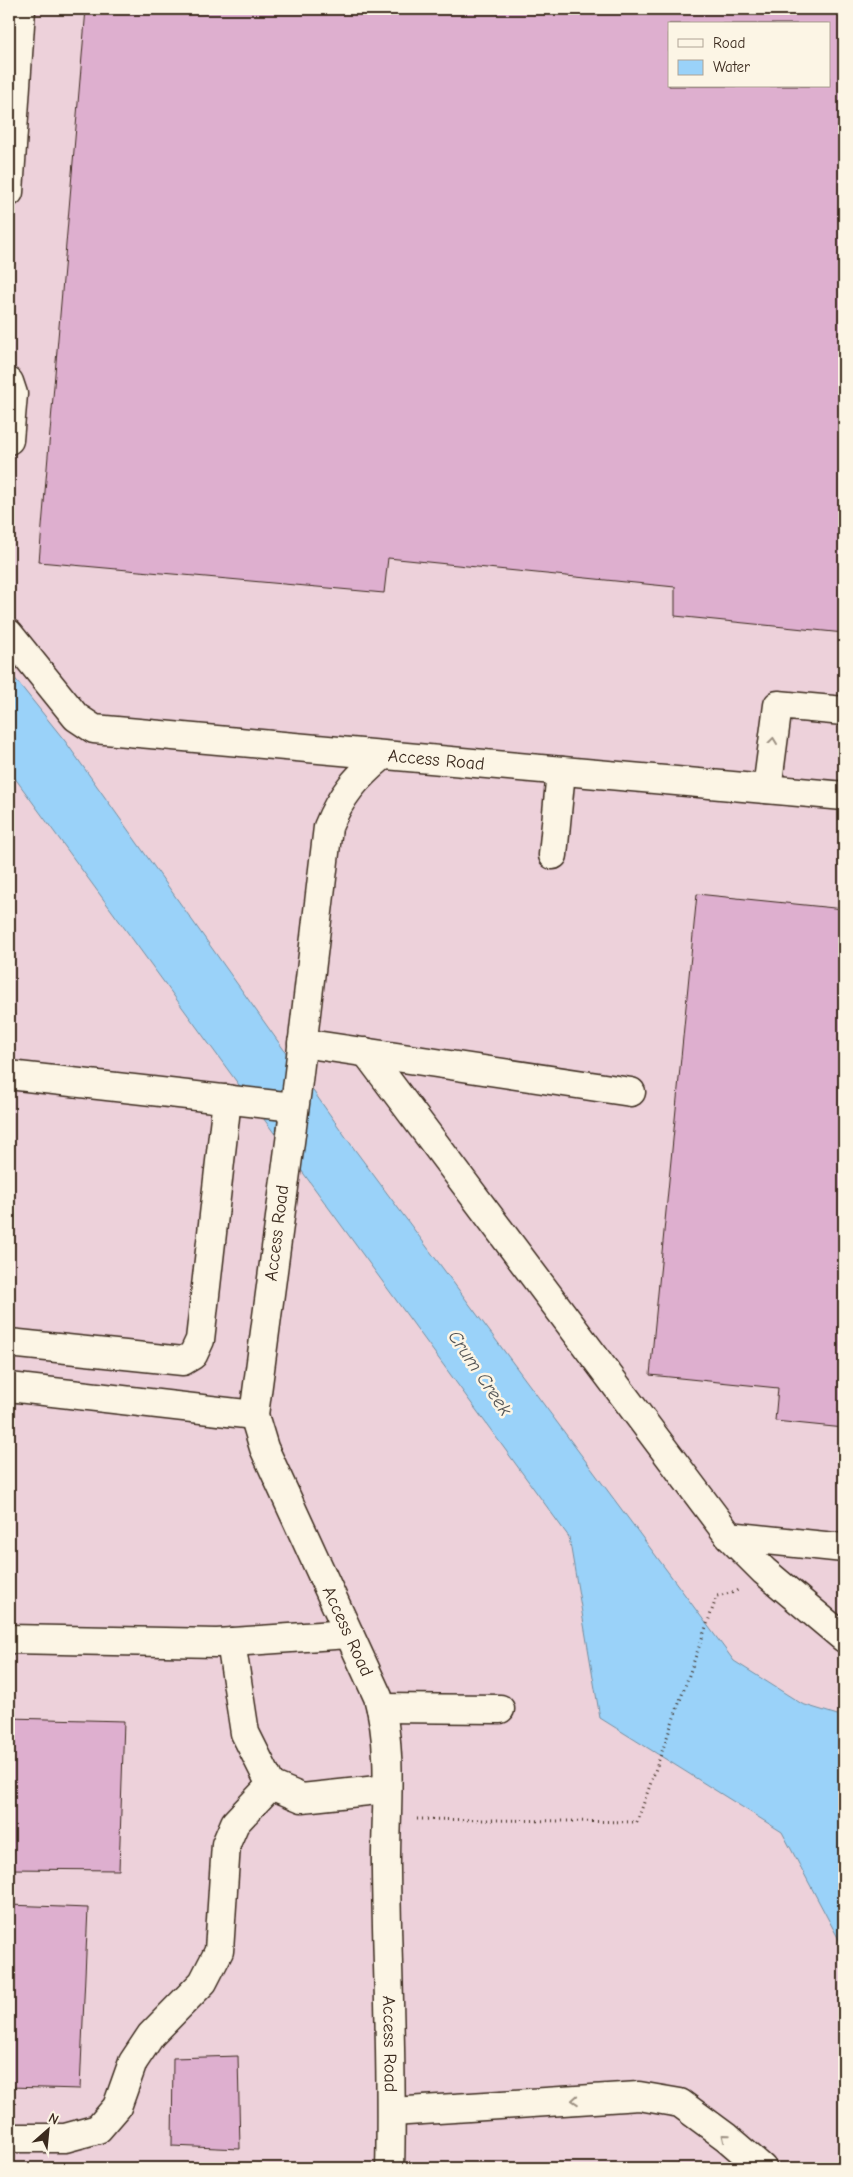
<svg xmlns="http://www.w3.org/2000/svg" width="853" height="2177" font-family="'Comic Neue',sans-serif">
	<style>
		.built { fill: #edd1da; fill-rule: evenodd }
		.water { fill: #9ad2f9; stroke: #748fa1 }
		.building { fill: #deafcf; stroke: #3b2a1e; fill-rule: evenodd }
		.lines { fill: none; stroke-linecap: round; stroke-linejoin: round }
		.minor-casing { stroke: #3b2a1e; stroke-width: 31 }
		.path { stroke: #3b2a1e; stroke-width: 3; stroke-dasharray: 1 4; stroke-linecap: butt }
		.minor { stroke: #fcf5e5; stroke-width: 28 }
		.oneway { stroke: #9c9082 }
		.labels { text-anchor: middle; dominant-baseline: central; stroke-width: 5; stroke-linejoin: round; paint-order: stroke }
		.street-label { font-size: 18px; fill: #3b2a1e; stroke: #fcf5e5 }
		.water-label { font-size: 19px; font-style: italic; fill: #535455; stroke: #fcf5e5 }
	</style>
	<rect width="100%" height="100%" fill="#f3e0de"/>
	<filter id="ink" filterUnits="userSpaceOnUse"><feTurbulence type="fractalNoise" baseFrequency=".02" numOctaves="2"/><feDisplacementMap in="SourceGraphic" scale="10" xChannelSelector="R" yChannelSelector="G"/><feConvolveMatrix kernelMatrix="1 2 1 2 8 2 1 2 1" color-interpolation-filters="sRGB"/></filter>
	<g filter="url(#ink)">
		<!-- built -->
		<path class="built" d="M9,9H844V2168H9ZM669,24H829V86H669Z"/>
		<!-- water -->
		<polygon class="water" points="9,671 65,741 355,1150 734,1661 802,1704 844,1717 844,1949 782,1832 600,1718 569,1537 9,770"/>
		<!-- building -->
		<g class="building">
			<path d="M86,9H844V633L675,616V587L388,558L384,593L39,562ZM669,24H829V86H669Z"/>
			<polygon points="697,894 844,909 844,1428 775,1421 778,1388 650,1375"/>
			<polygon points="9,1718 124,1721 119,1870 9,1869"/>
			<polygon points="9,1905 88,1908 80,2089 9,2087"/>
			<polygon points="238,2056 240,2149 172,2146 173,2058"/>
		</g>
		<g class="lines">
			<!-- minor casing -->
			<g class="minor-casing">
				<g id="minor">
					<polyline points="9,192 21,9"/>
					<polyline points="9,382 13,394 9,440"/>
					<path id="s1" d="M9,634L76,717L94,729L844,796"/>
					<path id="s2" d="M382,756C356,778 341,795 328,827L298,1081L254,1415L264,1448L378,1697C394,1753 385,1813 386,1871C387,1970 393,2069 390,2168"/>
					<polyline points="767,789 778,705 844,711"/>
					<polyline points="553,855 561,771"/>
					<polyline points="302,1043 631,1092"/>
					<polyline points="366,1052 729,1536 844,1548"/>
					<polyline points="9,1075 294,1107"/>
					<polyline points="9,1343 183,1361 193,1355 200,1340 227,1099"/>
					<polyline points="9,1387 254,1415"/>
					<polyline points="729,1536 764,1571 844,1638"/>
					<polyline points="9,1639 217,1643 349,1634"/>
					<polyline points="231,1642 245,1733 271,1785 302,1798 387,1789"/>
					<polyline points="381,1708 500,1709"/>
					<polyline points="392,2112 639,2096 680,2103 726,2137 762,2168"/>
					<polyline points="9,2138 65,2138 98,2129 117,2107 133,2062 151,2035 203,1982 219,1951 226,1844 235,1823 271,1785"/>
				</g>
			</g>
			<!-- path -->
			<polyline class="path" points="417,1819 637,1822 717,1596 735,1592 739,1589"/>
			<!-- minor -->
			<use href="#minor" class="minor"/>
		</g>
		<!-- one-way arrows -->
		<defs><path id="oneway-chevron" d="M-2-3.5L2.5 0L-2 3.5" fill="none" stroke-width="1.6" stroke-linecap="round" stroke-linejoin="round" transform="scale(1.25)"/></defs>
		<g class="oneway">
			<use href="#oneway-chevron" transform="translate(773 741) rotate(-83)"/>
			<use href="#oneway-chevron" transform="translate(575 2100) rotate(176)"/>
			<use href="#oneway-chevron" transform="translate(725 2137) rotate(-141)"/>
		</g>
	</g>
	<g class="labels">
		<!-- street labels -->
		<g class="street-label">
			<text stroke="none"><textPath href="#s1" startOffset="472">Access Road</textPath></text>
			<text transform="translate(277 1233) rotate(-83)">Access Road</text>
			<text stroke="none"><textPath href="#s2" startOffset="919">Access Road</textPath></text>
			<text stroke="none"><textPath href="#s2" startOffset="1339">Access Road</textPath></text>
		</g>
		<!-- water labels -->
		<g class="water-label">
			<text transform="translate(480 1373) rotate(56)">Crum Creek</text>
		</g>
	</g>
	<!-- margin -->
	<rect width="853" height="2177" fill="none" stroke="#fcf5e5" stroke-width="30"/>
	<rect x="15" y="15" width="823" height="2147" fill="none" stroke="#3b2a1e" stroke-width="2" filter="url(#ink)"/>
	<!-- legend -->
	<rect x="668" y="22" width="162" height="65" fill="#fcf5e5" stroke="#afa495"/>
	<rect x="678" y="39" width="25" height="8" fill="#fcf5e5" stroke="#afa495"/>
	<text x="713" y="48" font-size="15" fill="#3b2a1e">Road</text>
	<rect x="678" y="60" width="25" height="15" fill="#9ad2f9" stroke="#afa495"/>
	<text x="713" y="72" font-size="15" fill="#3b2a1e">Water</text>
	<!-- north arrow -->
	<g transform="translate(48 2130) rotate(27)" stroke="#fcf5e5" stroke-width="4" paint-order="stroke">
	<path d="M0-4L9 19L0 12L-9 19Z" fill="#3b2a1e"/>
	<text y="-8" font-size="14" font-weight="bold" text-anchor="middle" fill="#3b2a1e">N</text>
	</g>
</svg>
